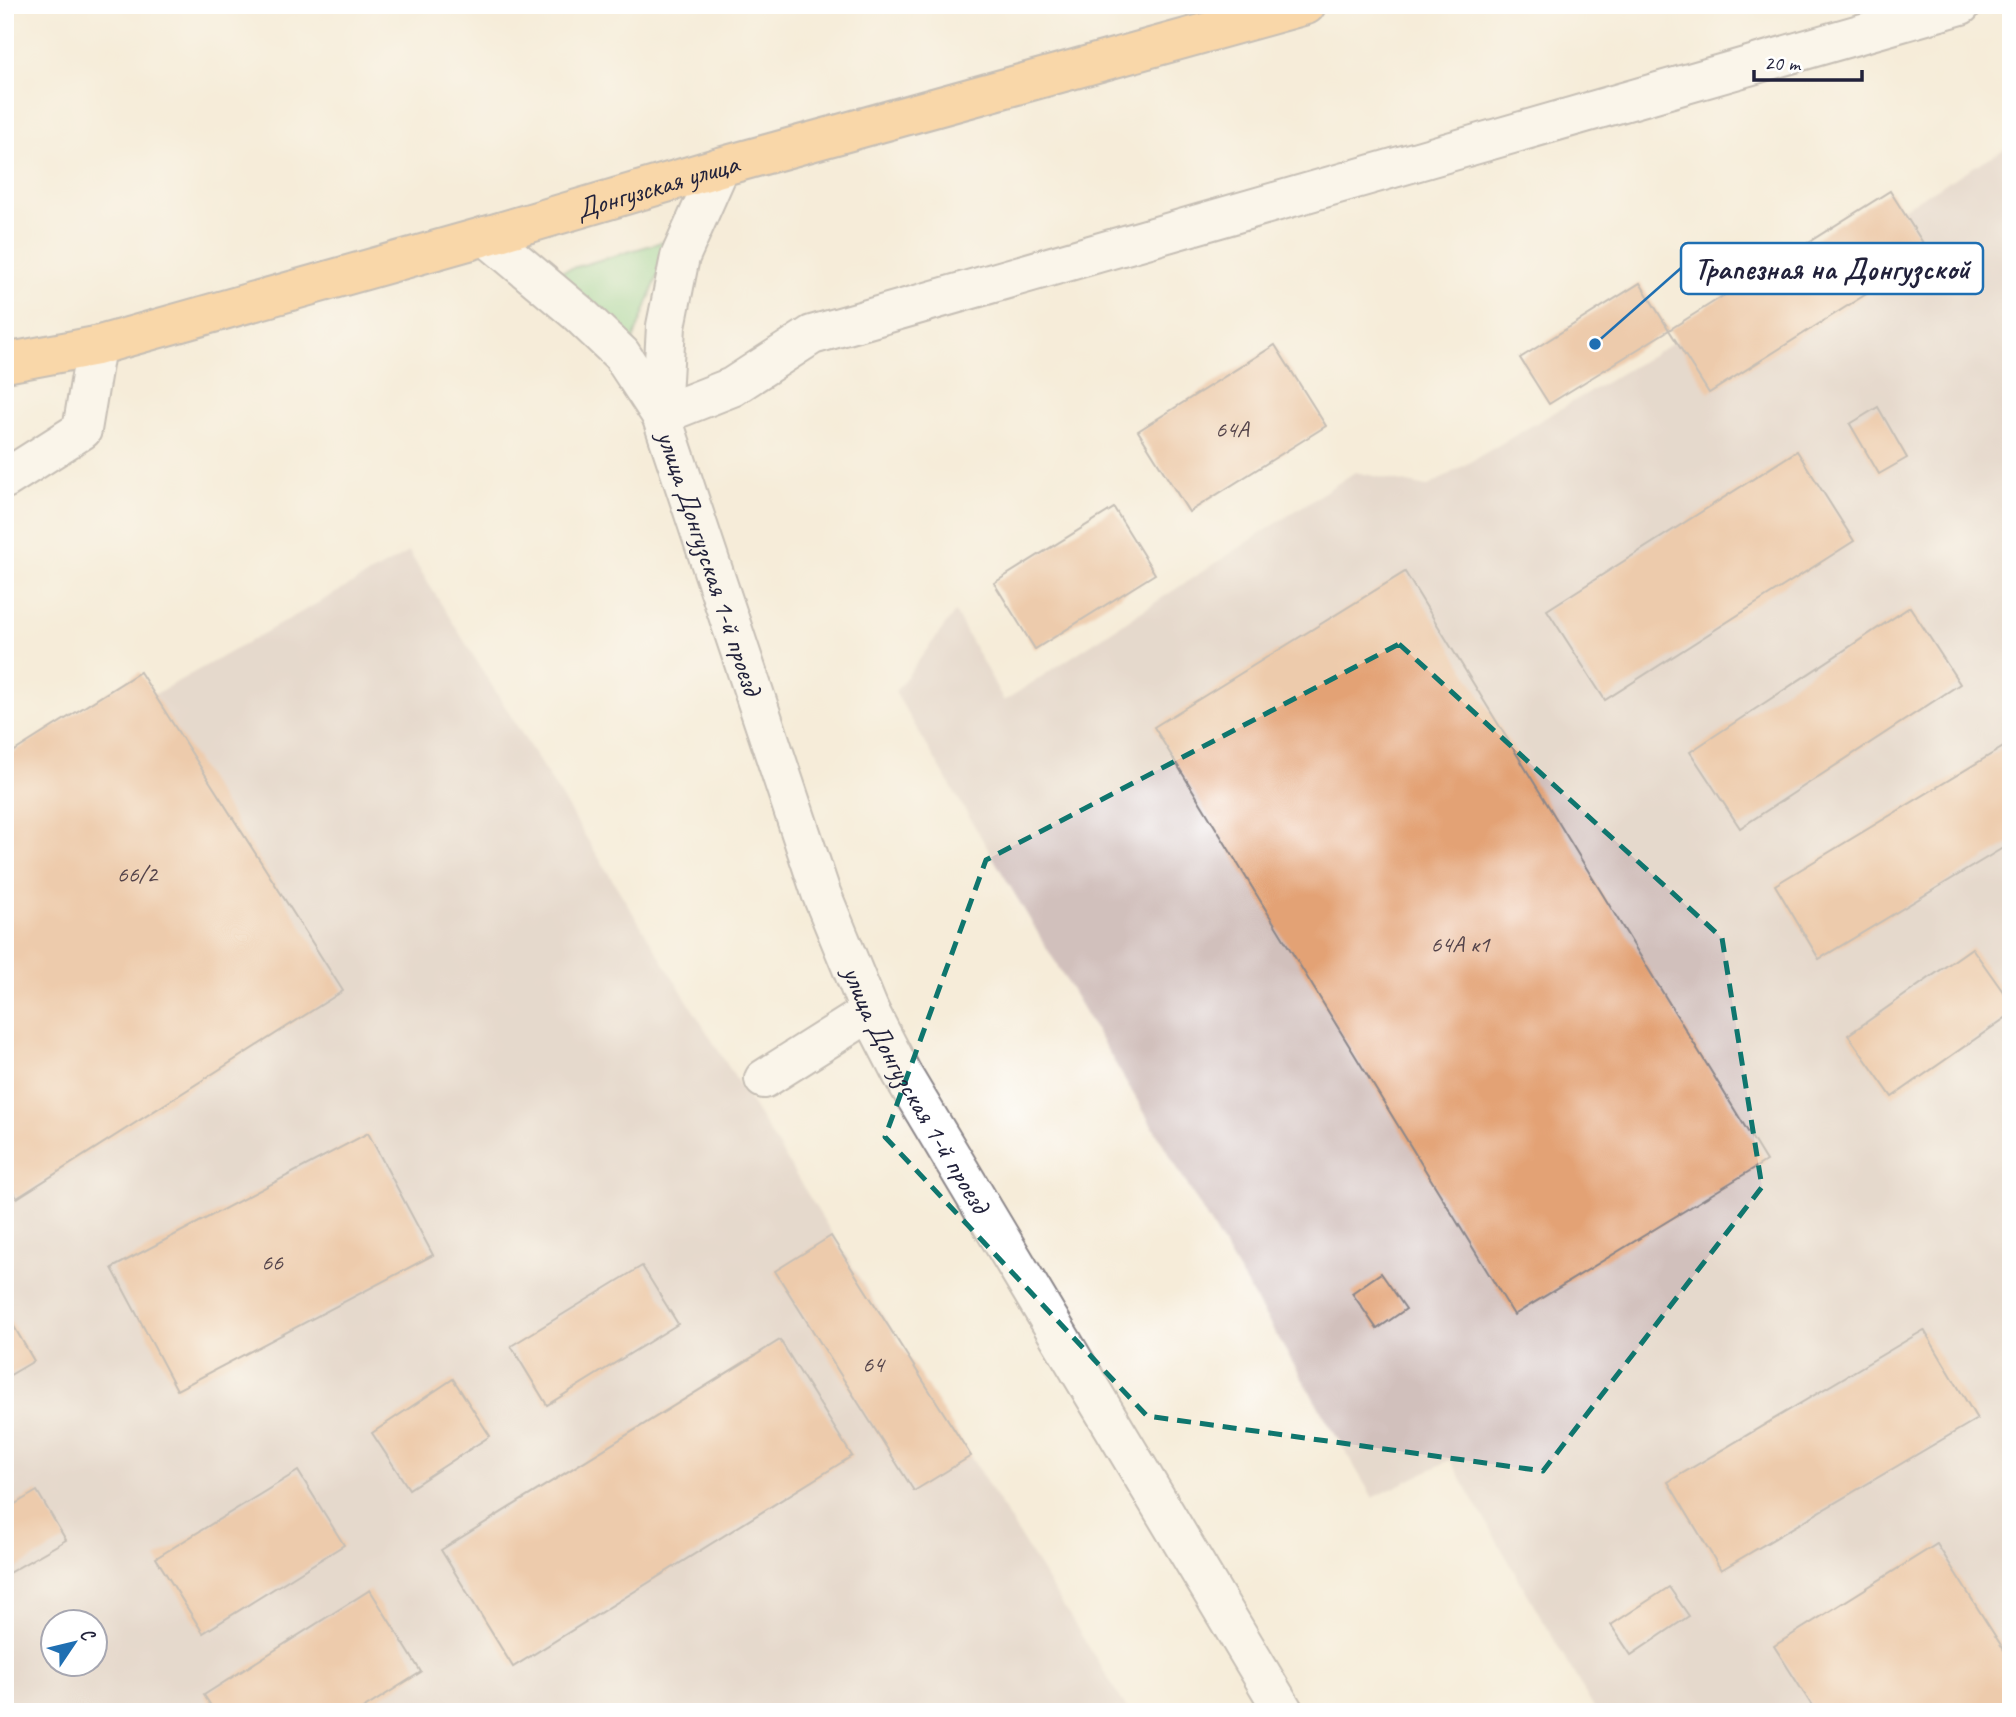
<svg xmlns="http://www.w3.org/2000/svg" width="2016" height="1717" font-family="Caveat,sans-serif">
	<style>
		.industrial { fill: #d1c0bc; fill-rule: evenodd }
		.green { fill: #8ad490; stroke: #567b66; stroke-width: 2 }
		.building { fill: #e3a274 }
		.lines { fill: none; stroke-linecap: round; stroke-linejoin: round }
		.minor-casing { stroke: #8c878a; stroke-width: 42 }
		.highway-casing { stroke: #8c878a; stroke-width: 42 }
		.minor { stroke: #fff; stroke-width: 38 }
		.highway { stroke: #fdbc6f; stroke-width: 38 }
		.marked { fill: none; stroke: #0f766e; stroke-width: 5; stroke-dasharray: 14 9; stroke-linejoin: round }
		.labels { text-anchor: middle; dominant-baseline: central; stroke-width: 5; stroke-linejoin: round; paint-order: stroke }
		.number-label { font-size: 24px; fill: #524249 }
		.street-label { font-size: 28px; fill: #22223b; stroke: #fff }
		.leader { fill: none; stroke: #1f6fb2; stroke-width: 2.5 }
		.callout-dot { fill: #1f6fb2; stroke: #fff; stroke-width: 2.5 }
		.callout { fill: #fff; stroke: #1f6fb2; stroke-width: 2.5 }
		.callout-label { font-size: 30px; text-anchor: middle; font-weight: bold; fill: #22223b }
	</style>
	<rect width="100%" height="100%" fill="#fff"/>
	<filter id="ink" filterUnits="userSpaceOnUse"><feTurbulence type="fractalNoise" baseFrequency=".0143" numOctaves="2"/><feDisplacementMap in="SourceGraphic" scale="14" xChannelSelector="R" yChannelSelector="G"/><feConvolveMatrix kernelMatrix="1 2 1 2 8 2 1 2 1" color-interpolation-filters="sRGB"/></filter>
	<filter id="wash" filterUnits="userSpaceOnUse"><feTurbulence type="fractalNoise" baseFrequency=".00686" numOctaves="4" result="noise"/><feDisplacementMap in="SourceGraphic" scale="28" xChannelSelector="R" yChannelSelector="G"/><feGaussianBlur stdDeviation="1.57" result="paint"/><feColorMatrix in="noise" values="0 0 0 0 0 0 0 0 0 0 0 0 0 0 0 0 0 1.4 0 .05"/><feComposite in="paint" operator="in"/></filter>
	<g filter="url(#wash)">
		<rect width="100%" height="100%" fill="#f6ecd9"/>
		<!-- industrial -->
		<g class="industrial">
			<polygon points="2011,145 2011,1712 1596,1712 1450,1460 1373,1498 895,692 955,612 1004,701 1355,472 1427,487"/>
			<path d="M409,552L1129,1712H5V778ZM52,1622H94V1664H52Z"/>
		</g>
		<!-- green -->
		<polygon class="green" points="672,239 632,343 545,276"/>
		<g id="blocks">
			<!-- building -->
			<g class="building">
				<polygon points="1890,191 1930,254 1709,393 1669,330"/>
				<polygon points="1640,283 1669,330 1549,404 1520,358"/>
				<polygon points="1275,345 1326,426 1189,512 1138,431"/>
				<polygon points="1878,407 1907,458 1879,474 1850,424"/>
				<polygon points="1797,451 1854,541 1605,700 1547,610"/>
				<polygon points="1114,508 1155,574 1035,649 994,583"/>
				<polygon points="1405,572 1766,1161 1514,1315 1154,727"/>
				<polygon points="1910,607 1960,684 1740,828 1690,752"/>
				<polygon points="140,672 343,991 17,1198 5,1179 5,757"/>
				<polygon points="2005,746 2011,756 2011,843 1819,959 1775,885"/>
				<polygon points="1972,948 2011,1003 2011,1014 1892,1097 1848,1035"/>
				<polygon points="368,1133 433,1255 177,1390 112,1268"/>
				<polygon points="831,1236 971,1456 914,1491 775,1271"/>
				<polygon points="642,1266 678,1324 547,1405 511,1346"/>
				<polygon points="1381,1273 1406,1309 1377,1329 1352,1293"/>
				<polygon points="5,1311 34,1361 5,1378"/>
				<polygon points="1924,1330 1977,1419 1721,1570 1668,1482"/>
				<polygon points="780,1340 852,1456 513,1667 441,1550"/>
				<polygon points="453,1379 490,1436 409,1489 372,1433"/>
				<polygon points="298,1471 344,1545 203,1633 156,1558"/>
				<polygon points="37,1491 66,1540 5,1575 5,1510"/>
				<polygon points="1937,1544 2011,1661 2011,1712 1816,1712 1774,1646"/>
				<polygon points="1669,1587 1689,1616 1631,1655 1611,1625"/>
				<polygon points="370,1590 421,1672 358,1712 215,1712 204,1695"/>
			</g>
		</g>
	</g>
	<g filter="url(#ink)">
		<use href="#blocks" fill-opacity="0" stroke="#8c878a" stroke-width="2"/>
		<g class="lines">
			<!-- minor casing -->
			<g class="minor-casing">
				<g id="minor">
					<path id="s1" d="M486,236L579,314L621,354L661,415L821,893L870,1012L902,1074L1284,1712"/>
					<polyline points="661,415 732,387 812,335 1961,5"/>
					<polyline points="661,415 666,326 680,257 720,167"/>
					<polyline points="5,479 82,430 96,346"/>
					<polyline points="764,1079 870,1012"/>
				</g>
			</g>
			<!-- highway casing -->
			<g class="highway-casing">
				<g id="highway">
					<path id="s2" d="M5,363L96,346L486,236L720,167L1306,5"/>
				</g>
			</g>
			<!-- minor -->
			<use href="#minor" class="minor"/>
			<!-- highway -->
			<use href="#highway" class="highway"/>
		</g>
	</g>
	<!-- marked area -->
	<path d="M0 0H2016V1717H0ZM1399,644L1722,938L1762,1187L1543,1471L1147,1416L885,1137L986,860Z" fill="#f6ecd9" fill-opacity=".55" fill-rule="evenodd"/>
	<path class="marked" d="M1399,644L1722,938L1762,1187L1543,1471L1147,1416L885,1137L986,860Z"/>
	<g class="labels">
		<!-- number labels -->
		<g class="number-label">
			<text x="1232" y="429">64А</text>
			<text x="137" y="874">66/2</text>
			<text x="1460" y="944">64А к1</text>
			<text x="272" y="1262">66</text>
			<text x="873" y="1364">64</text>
		</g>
		<!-- street labels -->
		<g class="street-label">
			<text stroke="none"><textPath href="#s2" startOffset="676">Донгузская улица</textPath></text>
			<text stroke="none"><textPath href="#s1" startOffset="408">улица Донгузская 1-й проезд</textPath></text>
			<text stroke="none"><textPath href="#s1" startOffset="975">улица Донгузская 1-й проезд</textPath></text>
		</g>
	</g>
	<!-- callouts -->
	<path class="leader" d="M1595 344L1681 268"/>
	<circle class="callout-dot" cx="1595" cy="344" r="7"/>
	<rect class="callout" x="1681" y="243" width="302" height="51" rx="7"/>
	<g class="callout-label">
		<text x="1832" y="279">Трапезная на Донгузской</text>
	</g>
	<!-- margin -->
	<rect width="2016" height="1717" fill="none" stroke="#fff" stroke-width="28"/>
	<!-- north arrow -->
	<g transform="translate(74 1643) rotate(55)"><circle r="33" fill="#ffffff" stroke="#a7a7b1" stroke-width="2"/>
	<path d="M0-5L12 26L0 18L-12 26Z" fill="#1f6fb2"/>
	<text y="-10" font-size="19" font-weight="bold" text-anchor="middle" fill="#22223b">С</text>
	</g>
	<!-- scale -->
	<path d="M1754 70v10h108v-10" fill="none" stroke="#22223b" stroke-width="3.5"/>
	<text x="1764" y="70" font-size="21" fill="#22223b" stroke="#ffffff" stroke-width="5" paint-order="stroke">20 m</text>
</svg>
